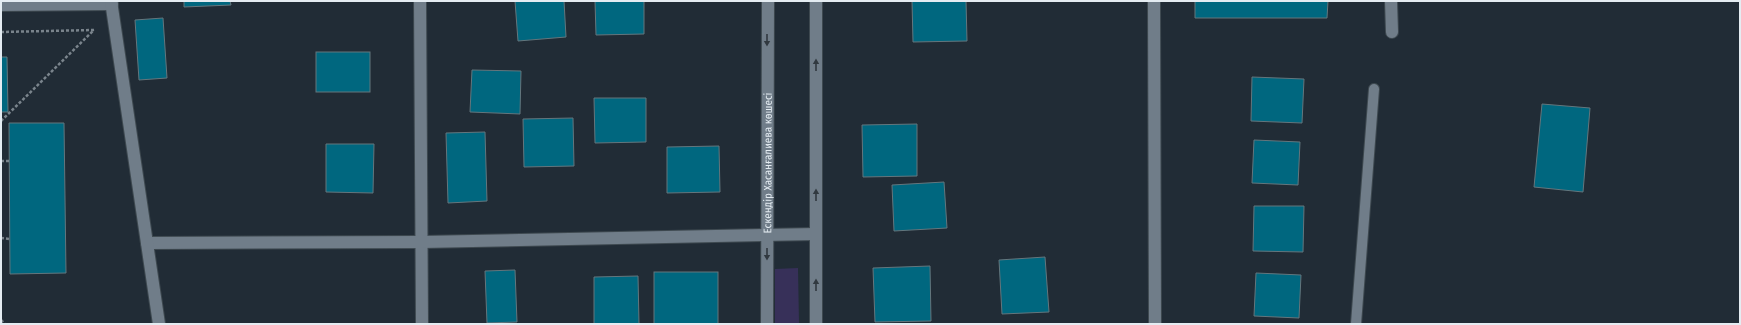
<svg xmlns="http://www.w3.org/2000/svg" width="1741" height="325" font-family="'Fira Sans Condensed',sans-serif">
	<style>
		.green { fill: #373059 }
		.building { fill: #00677f; stroke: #64767d }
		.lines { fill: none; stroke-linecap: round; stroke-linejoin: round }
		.lane-casing { stroke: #3e4950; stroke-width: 12 }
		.street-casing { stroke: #3e4950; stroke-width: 14 }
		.secondary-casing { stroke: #3e4950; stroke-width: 14 }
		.path { stroke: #7a848c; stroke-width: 2.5; stroke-dasharray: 3 2; stroke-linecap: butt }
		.lane { stroke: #707d89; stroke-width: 10 }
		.street { stroke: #707d89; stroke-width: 12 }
		.secondary { stroke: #707d89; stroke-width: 12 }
		.oneway { fill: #313940 }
		.labels { text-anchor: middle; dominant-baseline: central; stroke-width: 3; stroke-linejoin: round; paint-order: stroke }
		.street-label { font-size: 11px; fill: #e4ecf2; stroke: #0f1418 }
	</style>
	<rect width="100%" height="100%" fill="#212c36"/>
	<!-- green -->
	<polygon class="green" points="798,268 799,324 775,324 775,269"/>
	<!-- building -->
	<g class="building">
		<polygon points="184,1 230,1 231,5 184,7"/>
		<polygon points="515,1 564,1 566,37 518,41"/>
		<polygon points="595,1 644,1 644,34 596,35"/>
		<polygon points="912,1 966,1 967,41 913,42"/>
		<polygon points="1195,1 1328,1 1327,18 1195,18"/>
		<polygon points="163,18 167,78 139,80 135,20"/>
		<rect x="316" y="52" width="54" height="40"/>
		<polygon points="1,57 7,57 8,112 1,112"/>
		<polygon points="472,70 521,71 520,114 470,112"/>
		<polygon points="1252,77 1304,79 1302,123 1251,121"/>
		<polygon points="594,98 646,98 646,142 595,143"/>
		<polygon points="1542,104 1590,108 1583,192 1534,187"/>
		<polygon points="573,118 574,166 524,167 523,119"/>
		<polygon points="9,123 64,123 66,273 10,274"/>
		<polygon points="917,124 917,176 863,177 862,125"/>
		<polygon points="485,132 487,201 448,203 446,133"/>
		<polygon points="1254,140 1300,142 1298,185 1252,183"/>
		<polygon points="326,144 374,144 373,193 326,192"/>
		<polygon points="719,146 720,192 667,193 667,147"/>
		<polygon points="944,182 947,228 894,231 892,185"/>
		<polygon points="1254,206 1304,206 1303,252 1253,251"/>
		<polygon points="1045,257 1049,312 1002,314 999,260"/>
		<polygon points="930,266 931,321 875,322 873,268"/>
		<polygon points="515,270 517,322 487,323 485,271"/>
		<rect x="654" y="272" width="64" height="52"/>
		<polygon points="1256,273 1301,275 1299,318 1254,316"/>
		<polygon points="638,276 639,324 594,324 594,277"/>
	</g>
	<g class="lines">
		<!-- lane casing -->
		<g class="lane-casing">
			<polyline id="lane" points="1356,324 1374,89"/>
		</g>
		<!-- street casing -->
		<g class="street-casing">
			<g id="street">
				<polyline points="420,1 422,324"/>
				<polyline points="1154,1 1155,324"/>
				<polyline points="1391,1 1392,32"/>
				<polyline points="1,5 112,4"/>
				<polyline points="147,243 422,242 816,234"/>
			</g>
		</g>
		<!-- secondary casing -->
		<g class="secondary-casing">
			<g id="secondary">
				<polyline points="111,1 159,324"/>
				<polyline points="816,1 816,324"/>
				<path id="s1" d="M767,324L768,1"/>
			</g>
		</g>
		<!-- path -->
		<g class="path">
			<polyline points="1,32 94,30"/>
			<polyline points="1,121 94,30"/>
			<polyline points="1,161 9,161"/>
			<polyline points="1,238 10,239"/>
			<polyline points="1,320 5,324"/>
		</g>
		<!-- lane -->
		<use href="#lane" class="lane"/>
		<!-- street -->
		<use href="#street" class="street"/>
		<!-- secondary -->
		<use href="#secondary" class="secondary"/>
	</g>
	<!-- one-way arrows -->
	<defs><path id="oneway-solid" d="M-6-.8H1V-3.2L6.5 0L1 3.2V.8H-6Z"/></defs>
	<g class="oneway">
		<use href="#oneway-solid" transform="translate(767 40) rotate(90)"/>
		<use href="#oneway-solid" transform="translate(816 65) rotate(-90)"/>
		<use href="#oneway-solid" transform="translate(816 195) rotate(-90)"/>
		<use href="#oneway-solid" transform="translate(767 254) rotate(90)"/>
		<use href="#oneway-solid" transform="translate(816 285) rotate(-90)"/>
	</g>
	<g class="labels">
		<!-- street labels -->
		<g class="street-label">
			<text stroke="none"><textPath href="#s1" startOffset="161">Ескендір Хасанғалиева көшесі</textPath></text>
		</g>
	</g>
	<!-- border -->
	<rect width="1741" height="325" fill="none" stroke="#e4ecf2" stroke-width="4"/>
</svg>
